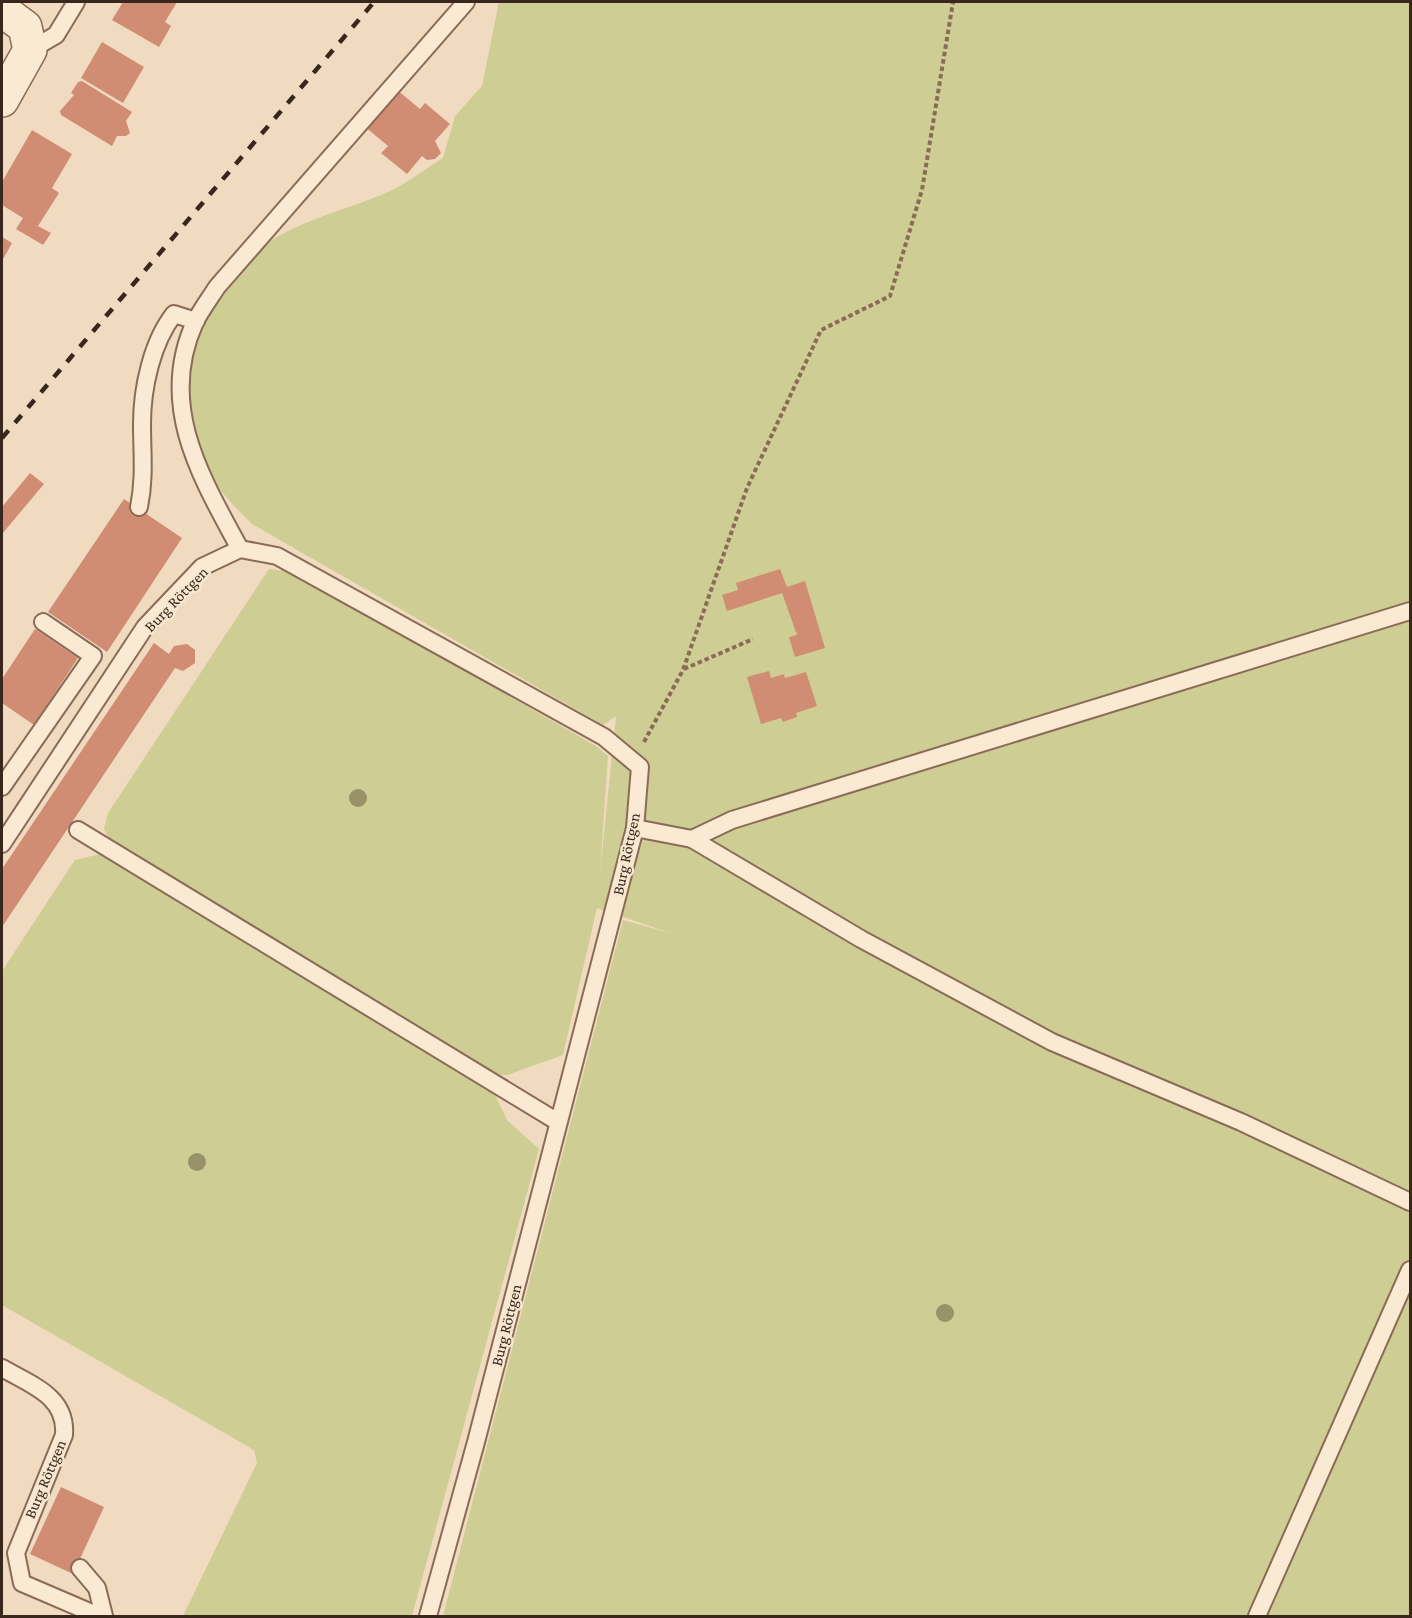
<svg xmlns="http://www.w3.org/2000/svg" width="1412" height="1618" font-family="'Crimson Pro',serif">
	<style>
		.green { fill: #cecd93 }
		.building { fill: #d08d74 }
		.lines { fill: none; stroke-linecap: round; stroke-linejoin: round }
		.lane-casing { stroke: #8a6b57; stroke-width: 20 }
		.street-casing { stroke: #8a6b57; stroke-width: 36 }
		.path { stroke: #8a6b57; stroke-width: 4; stroke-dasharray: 4.5 3; stroke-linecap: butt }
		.lane { stroke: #fae9d3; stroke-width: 16 }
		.street { stroke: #fae9d3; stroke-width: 33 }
		.rail { stroke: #39261c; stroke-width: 4.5; stroke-dasharray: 10 10; stroke-linecap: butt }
		.tree { fill: #989269 }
		.labels { text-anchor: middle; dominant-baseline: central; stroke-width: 5; stroke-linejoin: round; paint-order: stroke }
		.street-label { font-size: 16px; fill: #39261c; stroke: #f7e6d0 }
	</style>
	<rect width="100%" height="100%" fill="#f0dbc0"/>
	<!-- green -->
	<g class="green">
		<path d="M499,2H1410V1616H443L623,920L670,933L597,908L563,1055L507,1075L491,1074L111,843L104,829L108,813L269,569L285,571L305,579L596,746L608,756L600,873L616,716L603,725L252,524C244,515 234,507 227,498C172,431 179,345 233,281C242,270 251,254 263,246C297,221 349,209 388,192C407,183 425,169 443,158L455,116L482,86Z"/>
		<polygon points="100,854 493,1091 507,1120 539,1149 412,1616 183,1616 257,1463 254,1450 2,1305 2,971 75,860"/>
	</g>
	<!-- building -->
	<g class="building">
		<polygon points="123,2 177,2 165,22 171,26 159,47 112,20"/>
		<polygon points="102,42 144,67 123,103 81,78"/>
		<polygon points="82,81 132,112 126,121 130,133 126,136 117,136 112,146 61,115 60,111 74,95 71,93 78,82"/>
		<polygon points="396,89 420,109 425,103 450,124 435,141 441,153 435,159 427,160 422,156 407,174 381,153 388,146 364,126"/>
		<polygon points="32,130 72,154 52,188 59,193 38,226 51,233 43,245 16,229 23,218 2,205 2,182"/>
		<polygon points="2,237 12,243 2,261"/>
		<polygon points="30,473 44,484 2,534 2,507"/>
		<polygon points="124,499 182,538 107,652 48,612"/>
		<polygon points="780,569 787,587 805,581 825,648 795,657 789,637 797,635 782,593 727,611 722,595 738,590 736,583"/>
		<polygon points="35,629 78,658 34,725 2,703 2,679"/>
		<polygon points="154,643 169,654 174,646 187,644 195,650 195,663 183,671 175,668 2,927 2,869"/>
		<polygon points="769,671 771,678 784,674 785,678 806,672 817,706 796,713 797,717 783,722 781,718 761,724 747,677"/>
		<polygon points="61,1487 104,1507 73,1574 30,1554"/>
	</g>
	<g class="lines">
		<!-- lane casing -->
		<g class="lane-casing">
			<g id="lane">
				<polyline points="30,50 56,35 76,2"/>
				<path d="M139,507C145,478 142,453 142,424C142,388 152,342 174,314L196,321"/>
				<path d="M240,549C201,477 157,405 195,322C201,310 210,298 217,287L466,2"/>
				<polyline points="1410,611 732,820 692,839 861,939 1052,1042 1241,1122 1410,1202"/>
				<polyline points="2,787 93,656 43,622"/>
				<polyline points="635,828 692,839"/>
				<polyline points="78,830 558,1122"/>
				<polyline points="2,844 145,627 202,567 240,549 277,556 604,737 640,767 635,828 476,1442 428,1616"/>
				<path d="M2,1368C31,1385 67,1396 64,1435L16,1553L22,1583L99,1616"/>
				<polyline points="80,1568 97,1588 104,1616"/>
				<polyline points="1257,1616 1410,1270"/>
			</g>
		</g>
		<!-- street casing -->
		<g class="street-casing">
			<polyline id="street" points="2,10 25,27 30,50 2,100"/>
		</g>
		<!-- path -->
		<g class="path">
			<polyline points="684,669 753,639"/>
			<polyline points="644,742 683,670 747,488 821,330 890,296 922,190 953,2"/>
		</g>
		<!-- lane -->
		<use href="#lane" class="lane"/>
		<!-- street -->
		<use href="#street" class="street"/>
		<!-- rail -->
		<polyline class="rail" points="2,438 374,2"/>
	</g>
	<!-- trees -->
	<g class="tree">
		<circle cx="358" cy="798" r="9"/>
		<circle cx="197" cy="1162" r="9"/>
		<circle cx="945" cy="1313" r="9"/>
	</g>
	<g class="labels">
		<!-- street labels -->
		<g class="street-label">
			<text transform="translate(176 599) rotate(-46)">Burg Röttgen</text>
			<text transform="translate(626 854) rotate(-78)">Burg Röttgen</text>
			<text transform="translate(506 1325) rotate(-76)">Burg Röttgen</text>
			<text transform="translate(45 1479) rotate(-67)">Burg Röttgen</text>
		</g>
	</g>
	<!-- border -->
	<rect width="1412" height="1618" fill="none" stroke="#39261c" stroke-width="6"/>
</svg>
